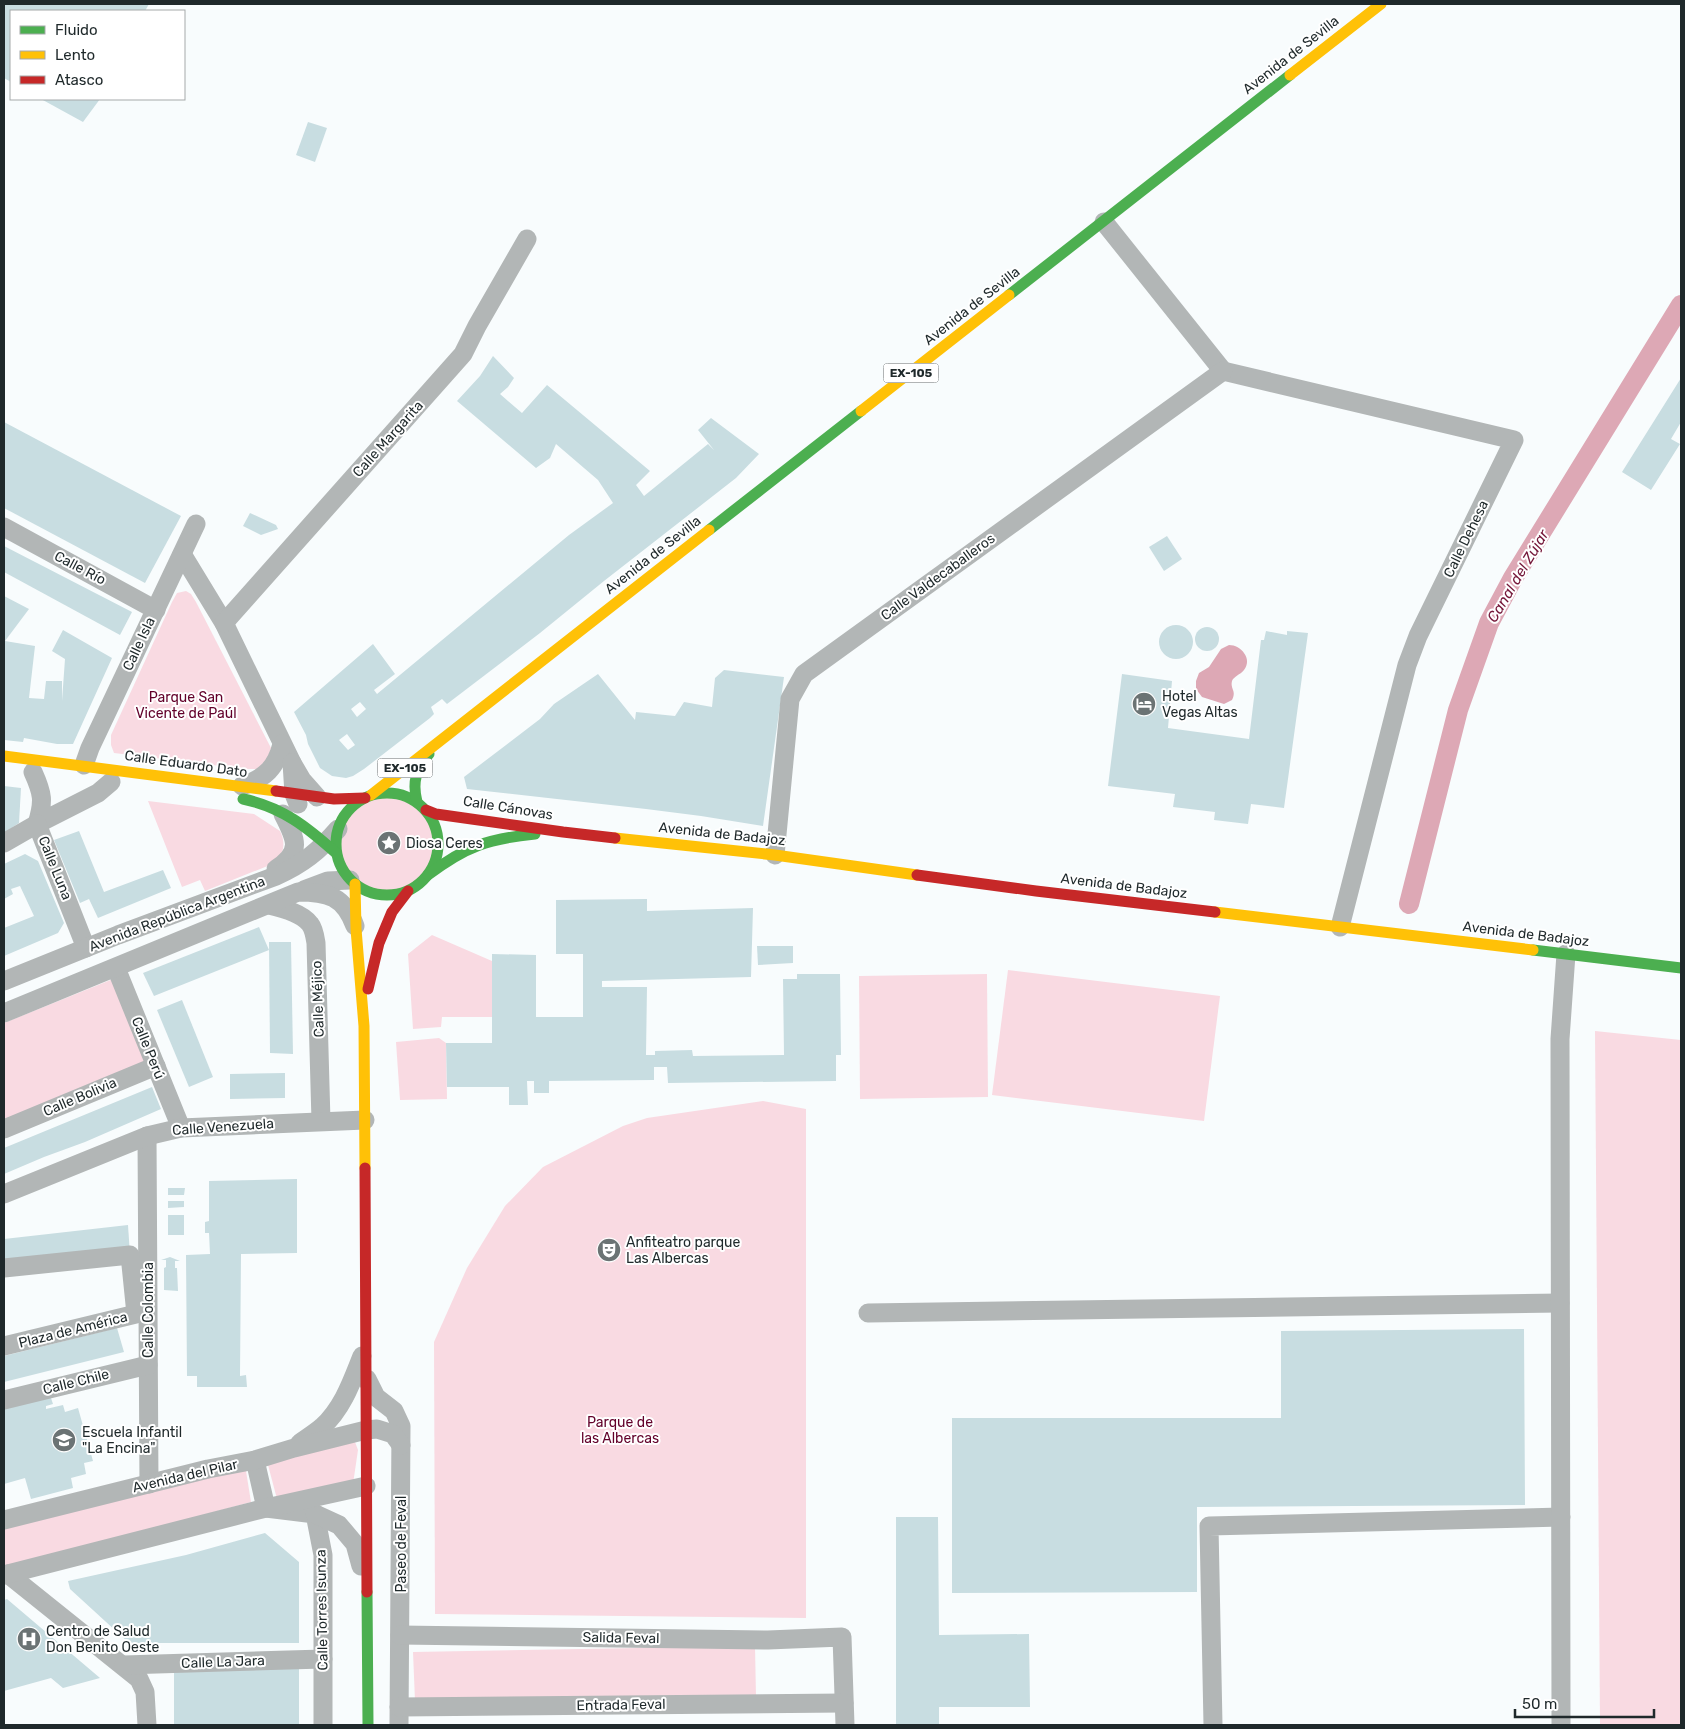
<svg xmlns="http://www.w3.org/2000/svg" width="1685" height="1729" font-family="Rubik,sans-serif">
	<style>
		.green { fill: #f9dae2 }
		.water { fill: #dda8b5 }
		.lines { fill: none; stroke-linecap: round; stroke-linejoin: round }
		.canal { stroke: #dda8b5; stroke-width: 20 }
		.building { fill: #c8dde1; fill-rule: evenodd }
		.street { stroke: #b2b6b6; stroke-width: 19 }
		.fast { stroke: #4caf50; stroke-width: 11 }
		.slow { stroke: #ffc107; stroke-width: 11 }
		.jam { stroke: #c62828; stroke-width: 11 }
		.labels { text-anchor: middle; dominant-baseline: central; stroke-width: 4; stroke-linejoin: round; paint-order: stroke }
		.shield { fill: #fff; stroke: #62696b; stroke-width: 1 }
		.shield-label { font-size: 12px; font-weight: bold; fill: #1f292b }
		.street-label { font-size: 14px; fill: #1f292b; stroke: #fff }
		.poi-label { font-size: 14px; fill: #1f292b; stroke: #fff; text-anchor: start }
		.park-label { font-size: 14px; fill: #62002a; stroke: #fff }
		.water-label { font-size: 15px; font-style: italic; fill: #741739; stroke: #fff }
	</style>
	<rect width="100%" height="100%" fill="#f8fcfd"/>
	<!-- green -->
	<g class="green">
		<polygon points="186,591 191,594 196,602 271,748 267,760 258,769 245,769 114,753 111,745 111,735 172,602 177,593"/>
		<circle cx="387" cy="845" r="51"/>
		<path d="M148,801L254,814L280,831C286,843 284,853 275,863L205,891L200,880L182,887Z"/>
		<polygon points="432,935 492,961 492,1017 442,1017 441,1027 413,1029 408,954"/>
		<polygon points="1008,970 1220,996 1204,1121 992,1095"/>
		<polygon points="987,974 988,1097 860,1099 859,976"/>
		<polygon points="113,979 148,1062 4,1123 4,1023"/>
		<polygon points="1595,1031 1681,1040 1681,1725 1600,1725"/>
		<polygon points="439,1038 446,1043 447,1099 400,1100 396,1042"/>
		<polygon points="763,1101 806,1109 806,1618 435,1614 434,1342 467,1268 505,1206 543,1167 623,1126 647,1118"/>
		<polygon points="355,1442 358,1450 353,1484 277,1499 268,1465 272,1461"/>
		<polygon points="242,1469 246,1471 251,1502 4,1569 4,1527"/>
		<polygon points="755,1646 756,1697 415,1701 413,1652"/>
	</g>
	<!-- water -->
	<path class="water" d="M1229,645C1241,645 1253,659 1244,670C1240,675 1234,676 1232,681C1230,689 1237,691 1232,700L1224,704L1202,697L1196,689V681L1199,673L1209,667L1221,649Z"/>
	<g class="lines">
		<!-- canal -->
		<polyline class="canal" points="1409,904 1458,710 1489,623 1513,578 1681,305"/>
	</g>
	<!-- building -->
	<g class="building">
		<polygon points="4,4 149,4 145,11 11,11 11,82 4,78"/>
		<polygon points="41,99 100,99 83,122"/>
		<polygon points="308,122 327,128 315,162 296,155"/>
		<path d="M493,356L514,378L508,387L500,394L522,413L547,385L650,471L636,485L644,496L708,444L714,450L698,430L711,418L759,454L736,478L604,581L540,633L447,704L442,699L431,707L434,714L430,718L364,769L353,776L346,778L332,776L320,768L308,744L306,735L294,712L373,644L395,674L374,690L377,694L569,535L613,503L598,480L556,444L550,458L536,468L457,401L480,376ZM360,702L366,709L357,717L351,709ZM347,734L355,745L348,750L339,740Z"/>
		<polygon points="1681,378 1681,422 1671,439 1680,444 1651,490 1622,472"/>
		<polygon points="4,422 181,516 145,583 4,508"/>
		<polygon points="250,513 276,525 278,529 261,535 243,526"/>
		<polygon points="1167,536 1182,559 1164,571 1149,547"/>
		<polygon points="4,546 132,612 120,635 4,572"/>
		<polygon points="4,596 29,609 5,641 4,640"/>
		<circle cx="1176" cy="642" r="17"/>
		<circle cx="1207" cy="639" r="12"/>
		<polygon points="63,630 112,658 73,744 57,744 24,738 23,742 4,740 5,641 35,646 29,698 44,699 46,681 62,681 62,701 65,659 52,651"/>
		<polygon points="1266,631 1287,635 1287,631 1308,633 1284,808 1251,804 1248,824 1214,820 1215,812 1173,807 1175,794 1108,786 1122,674 1172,681 1168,728 1249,739 1261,640 1264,640"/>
		<polygon points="724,670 784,677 763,826 701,816 646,809 467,789 464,777 540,719 554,704 598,674 635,720 636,712 675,716 684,702 712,707 715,678"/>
		<polygon points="4,786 21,788 19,823 4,833"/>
		<polygon points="79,831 104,892 163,870 171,888 98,918 89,899 80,903 54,840"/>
		<polygon points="25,854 38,861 64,923 58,933 4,956 4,928 34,916 20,886 11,889 13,894 4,899 4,864"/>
		<polygon points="647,899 647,911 753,908 751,977 602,981 602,987 647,987 646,1055 655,1055 655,1051 692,1050 693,1056 784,1055 783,979 797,979 797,974 840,974 841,1055 836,1055 836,1081 668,1083 667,1067 654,1067 654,1080 549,1081 549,1093 534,1093 534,1081 527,1081 528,1105 509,1105 509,1087 447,1087 446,1043 492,1043 492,954 536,955 536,1017 583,1017 583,954 556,954 556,900"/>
		<polygon points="259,927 269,950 154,996 143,973"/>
		<polygon points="269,942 291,942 293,1054 270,1053"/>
		<polygon points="757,946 793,946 793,963 758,965"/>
		<polygon points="182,1000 213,1077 189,1087 157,1010"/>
		<polygon points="285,1073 285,1098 230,1099 230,1074"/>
		<polygon points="152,1087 161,1109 85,1142 44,1157 4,1174 4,1148"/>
		<polygon points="297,1179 297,1253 241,1254 240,1376 246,1375 247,1387 197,1387 197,1376 187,1376 186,1255 210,1254 209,1233 205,1233 205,1222 209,1221 209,1181"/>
		<polygon points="168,1188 185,1188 184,1195 168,1195"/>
		<polygon points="168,1201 184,1201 184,1207 168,1208"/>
		<rect x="168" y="1215" width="16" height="20"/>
		<polygon points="128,1225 130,1255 4,1268 4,1239"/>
		<polygon points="170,1257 180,1261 175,1261 175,1268 177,1268 178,1291 164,1290 164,1268 166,1267 166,1260 161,1260"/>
		<polygon points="117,1328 124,1352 4,1382 4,1356"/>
		<polygon points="1524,1329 1525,1505 1197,1507 1197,1592 952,1593 952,1418 1281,1418 1281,1331"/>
		<polygon points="50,1395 53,1404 46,1406 46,1409 63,1405 65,1412 78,1408 93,1461 84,1463 86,1474 71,1478 73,1488 31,1499 25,1478 4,1484 4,1406"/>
		<polygon points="896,1517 938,1517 939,1635 1029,1634 1030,1707 939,1707 939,1725 896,1725"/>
		<polygon points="265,1533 299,1562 299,1643 129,1643 70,1589 68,1581 186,1555"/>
		<polygon points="7,1599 100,1678 63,1688 51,1678 4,1691 4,1600"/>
		<polygon points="299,1668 299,1725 174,1725 174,1669"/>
	</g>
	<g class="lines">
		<!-- street -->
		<g class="street">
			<polyline points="1104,222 1223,371"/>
			<polyline points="1223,371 1514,440 1418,636 1407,665 1340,927"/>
			<polyline points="4,527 156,610"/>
			<polyline points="182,554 224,623 292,763"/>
			<polyline points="224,623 463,354 477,326 527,239"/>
			<polyline points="84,765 90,748 196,524"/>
			<path d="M33,772C43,794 44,801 37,824L98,793L111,782"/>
			<path d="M242,786C265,778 276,768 282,744"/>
			<polyline points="298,804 294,794 292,763 302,780 317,797"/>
			<polyline points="4,843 37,824 86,948"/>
			<polyline points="775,855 790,699 804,674 1223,371"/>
			<path d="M276,869C303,852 296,839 283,814"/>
			<polyline points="304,890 328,881 350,880"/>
			<path d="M269,905C282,908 302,913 310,924C314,929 315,937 316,943L321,1121"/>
			<polyline points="116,968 181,1128"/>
			<path d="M4,981L118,935L276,876C303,864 319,851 338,829"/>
			<path d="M4,1013L298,892C328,892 344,896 355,926"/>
			<polyline points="4,1129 156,1066"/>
			<polyline points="147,1136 149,1484"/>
			<polyline points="4,1194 147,1136 181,1128 365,1120"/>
			<polyline points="4,1268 130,1255 136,1314 4,1346"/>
			<polyline points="868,1313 1560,1303"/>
			<polyline points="367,1379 376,1397 394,1411 401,1426 399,1725"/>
			<polyline points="4,1400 148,1365"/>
			<path d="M300,1443C307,1438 315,1433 322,1427C343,1408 352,1381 362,1356"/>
			<polyline points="255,1460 266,1508 315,1514 323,1555 323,1725"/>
			<polyline points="315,1514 339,1525 355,1544 361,1566"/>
			<polyline points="4,1520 208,1469 255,1460 294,1448 366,1430 377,1429 393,1434 401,1445"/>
			<polyline points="8,1574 139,1679 145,1692 147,1725"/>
			<polyline points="4,1575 266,1508 366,1486"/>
			<polyline points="400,1635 768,1640 842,1637 845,1725"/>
			<polyline points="124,1665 323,1659"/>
			<polyline points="399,1707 844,1703"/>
			<polyline points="1213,1725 1209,1526 1561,1517"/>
			<polyline points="1561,1725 1560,1039 1566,954"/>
		</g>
		<!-- fast -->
		<g class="fast">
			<polyline points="1009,295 1290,75"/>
			<polyline points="709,530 861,411"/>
			<circle cx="387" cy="844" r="51"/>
			<path d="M243,799C282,807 307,827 336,853"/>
			<path d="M417,802C412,782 416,769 429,754"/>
			<path d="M428,875C466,846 488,839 535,834"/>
			<polyline points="1533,950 1681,968"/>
			<polyline points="367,1592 368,1725"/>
		</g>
		<!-- slow -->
		<g class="slow">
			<polyline points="1290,75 1381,4"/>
			<polyline points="861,411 1009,295"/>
			<polyline points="4,756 276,791"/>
			<polyline points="371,795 709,530"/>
			<polyline points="615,838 775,855 917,875"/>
			<polyline points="355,884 356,929 364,1026 365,1168"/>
			<polyline points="1215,912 1533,950"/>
		</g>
		<!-- jam -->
		<g class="jam">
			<polyline points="276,791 334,799 365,798"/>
			<polyline points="426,810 436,814 563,832 615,838"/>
			<polyline points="917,875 1036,891 1215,912"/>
			<polyline points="368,989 379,943 392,912 408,891"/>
			<polyline points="365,1168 367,1592"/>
		</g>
	</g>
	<!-- icons -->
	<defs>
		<g id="hotel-disc" transform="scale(1.25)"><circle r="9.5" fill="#6b7374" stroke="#fff"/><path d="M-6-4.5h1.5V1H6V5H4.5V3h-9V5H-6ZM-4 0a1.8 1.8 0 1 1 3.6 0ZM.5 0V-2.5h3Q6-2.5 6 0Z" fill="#fff"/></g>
		<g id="sight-disc" transform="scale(1.25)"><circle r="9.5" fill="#6b7374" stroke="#fff"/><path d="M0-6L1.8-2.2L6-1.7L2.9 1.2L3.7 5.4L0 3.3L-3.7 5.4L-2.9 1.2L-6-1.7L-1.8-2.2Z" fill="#fff"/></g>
		<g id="theatre-disc" transform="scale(1.25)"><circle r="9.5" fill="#6b7374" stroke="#fff"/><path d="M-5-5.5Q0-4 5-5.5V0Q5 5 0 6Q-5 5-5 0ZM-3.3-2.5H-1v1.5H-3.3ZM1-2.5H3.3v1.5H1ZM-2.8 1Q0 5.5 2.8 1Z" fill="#fff"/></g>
		<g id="school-disc" transform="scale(1.25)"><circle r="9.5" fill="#6b7374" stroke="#fff"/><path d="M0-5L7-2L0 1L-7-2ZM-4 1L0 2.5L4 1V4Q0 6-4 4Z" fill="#fff"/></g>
		<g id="hospital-disc" transform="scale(1.25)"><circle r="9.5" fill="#6b7374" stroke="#fff"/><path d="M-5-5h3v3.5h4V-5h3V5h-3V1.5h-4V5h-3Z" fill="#fff"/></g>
	</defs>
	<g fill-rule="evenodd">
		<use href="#hotel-disc" x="1144" y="704"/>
		<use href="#sight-disc" x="389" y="843"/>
		<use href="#theatre-disc" x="609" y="1250"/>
		<use href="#school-disc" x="64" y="1440"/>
		<use href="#hospital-disc" x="29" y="1639"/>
	</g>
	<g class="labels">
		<!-- shield labels -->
		<g class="shield">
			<rect x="883.5" y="363.5" width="55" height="19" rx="4"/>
			<rect x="377.5" y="758.5" width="55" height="19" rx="4"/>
		</g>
		<g class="shield-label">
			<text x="911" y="373">EX-105</text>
			<text x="405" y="768">EX-105</text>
		</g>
		<!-- street labels -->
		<g class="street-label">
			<text transform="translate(1291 55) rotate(-38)">Avenida de Sevilla</text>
			<text transform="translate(972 306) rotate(-38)">Avenida de Sevilla</text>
			<text transform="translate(388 439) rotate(-48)">Calle Margarita</text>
			<text transform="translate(1466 539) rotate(-64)">Calle Dehesa</text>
			<text transform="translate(653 555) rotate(-38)">Avenida de Sevilla</text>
			<text transform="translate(80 568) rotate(28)">Calle Río</text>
			<text transform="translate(938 577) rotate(-36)">Calle Valdecaballeros</text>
			<text transform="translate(139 644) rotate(-65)">Calle Isla</text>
			<text transform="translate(186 764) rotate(8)">Calle Eduardo Dato</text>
			<text transform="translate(508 808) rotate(9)">Calle Cánovas</text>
			<text transform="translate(722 834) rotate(6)">Avenida de Badajoz</text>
			<text transform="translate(55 868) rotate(68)">Calle Luna</text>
			<text transform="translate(1124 886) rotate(7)">Avenida de Badajoz</text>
			<text transform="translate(177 914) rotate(-21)">Avenida República Argentina</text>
			<text transform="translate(1526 934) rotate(7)">Avenida de Badajoz</text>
			<text transform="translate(318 999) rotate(-92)">Calle Méjico</text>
			<text transform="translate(148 1048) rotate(68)">Calle Perú</text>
			<text transform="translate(80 1097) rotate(-23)">Calle Bolivia</text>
			<text transform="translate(223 1127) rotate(-4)">Calle Venezuela</text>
			<text transform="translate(148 1310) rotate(-90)">Calle Colombia</text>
			<text transform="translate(73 1330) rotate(-14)">Plaza de América</text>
			<text transform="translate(76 1382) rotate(-14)">Calle Chile</text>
			<text transform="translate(185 1476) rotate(-13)">Avenida del Pilar</text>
			<text transform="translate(401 1544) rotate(-90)">Paseo de Feval</text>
			<text transform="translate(322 1610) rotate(-91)">Calle Torres Isunza</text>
			<text transform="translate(621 1638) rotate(1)">Salida Feval</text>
			<text transform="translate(223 1662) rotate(-2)">Calle La Jara</text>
			<text transform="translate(621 1705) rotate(-1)">Entrada Feval</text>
		</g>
		<!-- poi labels -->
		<g class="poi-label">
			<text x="1162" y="696">Hotel<tspan x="1162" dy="16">Vegas Altas</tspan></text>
			<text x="406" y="843">Diosa Ceres</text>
			<text x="626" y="1242">Anfiteatro parque<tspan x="626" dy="16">Las Albercas</tspan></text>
			<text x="82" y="1432">Escuela Infantil<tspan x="82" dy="16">"La Encina"</tspan></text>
			<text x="46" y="1631">Centro de Salud<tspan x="46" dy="16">Don Benito Oeste</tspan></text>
		</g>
		<!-- park labels -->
		<g class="park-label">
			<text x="186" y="697">Parque San<tspan x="186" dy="16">Vicente de Paúl</tspan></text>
			<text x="620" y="1422">Parque de<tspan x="620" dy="16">las Albercas</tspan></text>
		</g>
		<!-- water labels -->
		<g class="water-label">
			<text transform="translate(1518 576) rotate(-59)">Canal del Zújar</text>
		</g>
	</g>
	<!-- border -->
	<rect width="1685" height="1729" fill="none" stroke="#1f292b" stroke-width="10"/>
	<!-- legend -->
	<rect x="10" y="10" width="175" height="90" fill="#ffffff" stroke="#a5a9aa"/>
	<rect x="20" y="26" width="25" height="8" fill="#4caf50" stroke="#a5a9aa"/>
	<text x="55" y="35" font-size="15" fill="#1f292b">Fluido</text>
	<rect x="20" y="51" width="25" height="8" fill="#ffc107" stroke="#a5a9aa"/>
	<text x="55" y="60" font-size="15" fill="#1f292b">Lento</text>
	<rect x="20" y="76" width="25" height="8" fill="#c62828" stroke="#a5a9aa"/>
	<text x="55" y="85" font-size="15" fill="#1f292b">Atasco</text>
	<!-- scale -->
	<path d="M1515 1709v8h139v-8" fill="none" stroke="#1f292b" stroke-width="2.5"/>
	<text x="1522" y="1709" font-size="15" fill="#1f292b" stroke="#ffffff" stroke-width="4" paint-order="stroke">50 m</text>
</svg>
